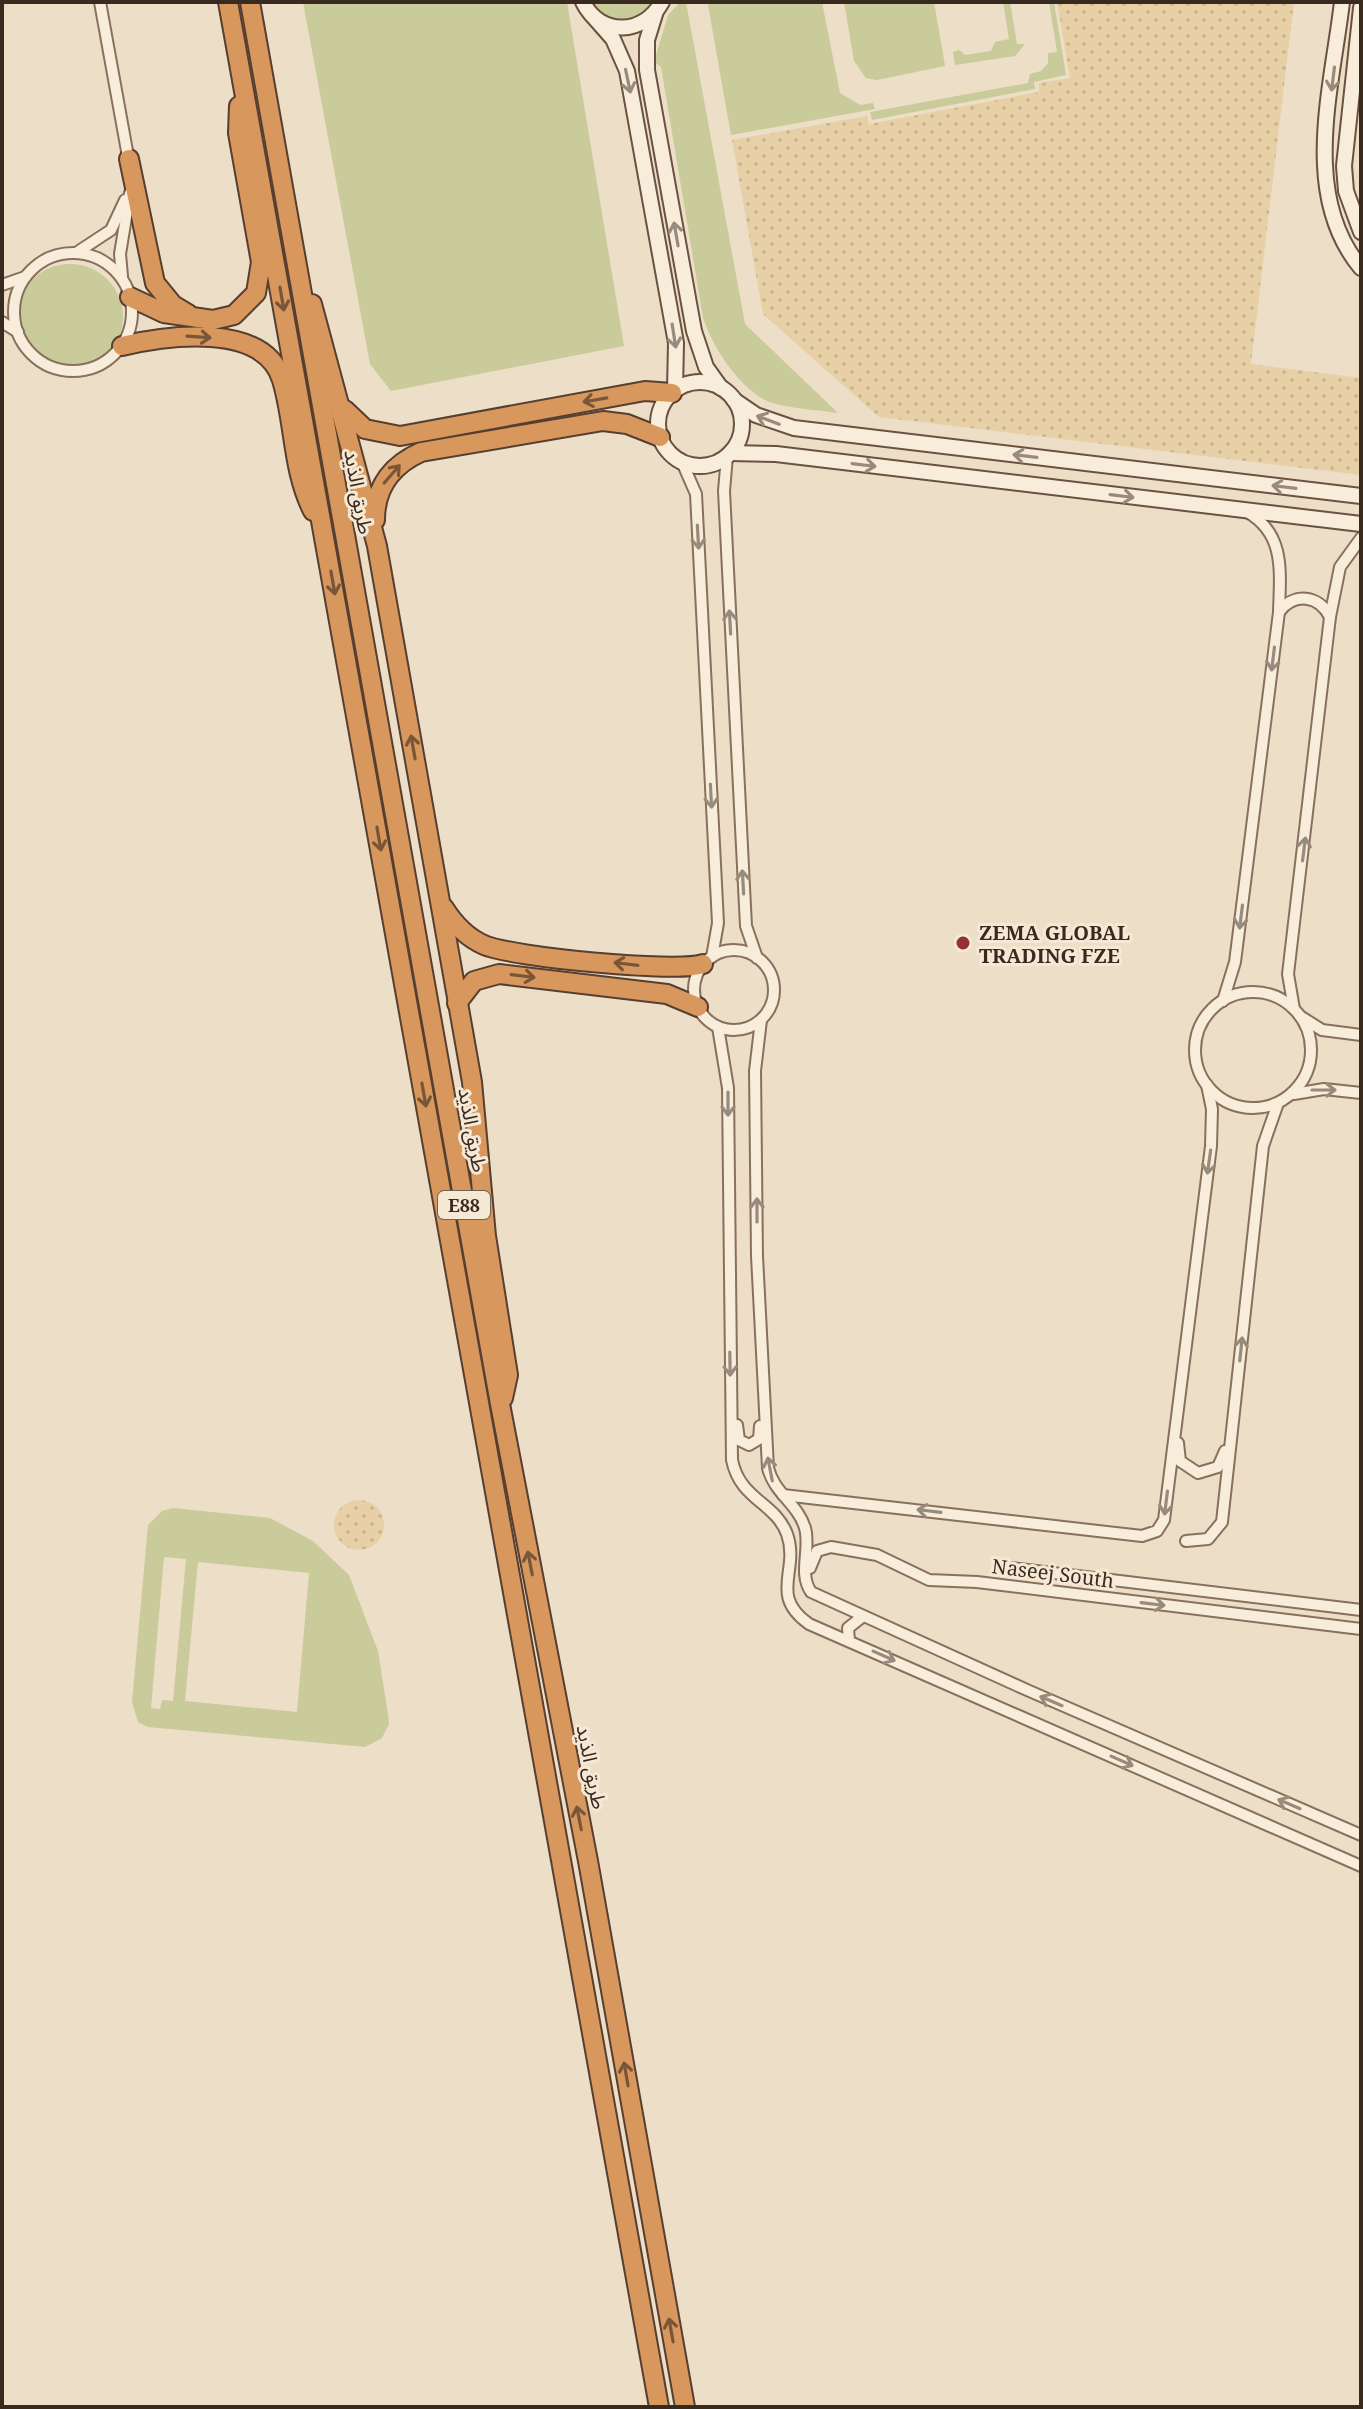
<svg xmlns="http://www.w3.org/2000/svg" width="1363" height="2409" font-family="'Noto Serif','Noto Sans Arabic',serif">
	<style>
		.grass { fill: #c9cb9b; fill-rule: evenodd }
		.sand { fill: url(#sand-dots) }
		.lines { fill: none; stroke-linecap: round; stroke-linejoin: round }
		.street-casing { stroke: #88705d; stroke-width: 14 }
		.secondary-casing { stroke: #6a5140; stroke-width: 18 }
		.highway-casing { stroke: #563f31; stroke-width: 22 }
		.street { stroke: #f8ecda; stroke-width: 10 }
		.secondary { stroke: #f8ecda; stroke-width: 14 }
		.highway { stroke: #d8975c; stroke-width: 18 }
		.oneway { stroke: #988b7d }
		.oneway2 { stroke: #795638 }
		.poi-dot { fill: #952f39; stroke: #f5e9d6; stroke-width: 3 }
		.labels { text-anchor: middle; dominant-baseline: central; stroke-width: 6; stroke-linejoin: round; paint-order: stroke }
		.shield { fill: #f5e9d6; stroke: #716357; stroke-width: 2 }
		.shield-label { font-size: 18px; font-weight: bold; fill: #392a20 }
		.street-label { font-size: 20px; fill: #392a20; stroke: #f5e9d6 }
		.poi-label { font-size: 20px; font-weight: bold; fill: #392a20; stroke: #f5e9d6; text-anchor: start }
	</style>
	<defs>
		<pattern id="sand-dots" width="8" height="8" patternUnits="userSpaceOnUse" patternTransform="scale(2)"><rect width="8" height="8" fill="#e7d0a6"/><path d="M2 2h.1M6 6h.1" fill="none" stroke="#c7b38f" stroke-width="1.8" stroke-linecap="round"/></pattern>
	</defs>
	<rect width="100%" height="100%" fill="#eddec7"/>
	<!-- grass -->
	<g class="grass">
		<polygon points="303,2 567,2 624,346 391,391 370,364"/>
		<path d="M590,2H652C635,23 606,26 590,2Z"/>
		<path d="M680,2H686L745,324L838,413C820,410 778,408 763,399C736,383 713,347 703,318L661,67L654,62L668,15Z"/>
		<polygon points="712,2 822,2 840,93 860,105 873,103 875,109 731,135 708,5"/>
		<polygon points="844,2 934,2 945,66 877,80 866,78 854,61"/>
		<polygon points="1003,2 1010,2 1017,44 1025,44 1015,56 955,65 953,52 959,50 965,55 991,51 995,42 1009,39"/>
		<polygon points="1049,2 1054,2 1066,75 1034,82 1035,89 872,120 870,112 1028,83 1030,74 1041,71 1048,63 1048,53 1057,52"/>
		<circle cx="70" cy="317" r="53"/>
		<path d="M173,1508L270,1518L313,1541L349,1575L378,1651L388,1714L389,1724L382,1738L365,1747L148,1727L138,1722L132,1702L148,1525L162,1511ZM164,1557L186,1559L173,1701L162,1700L160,1709L151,1708ZM198,1562L309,1573L297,1712L185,1701Z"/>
	</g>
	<!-- sand -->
	<g class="sand">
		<polygon points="1057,2 1294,2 1251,364 1361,378 1361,475 879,417 763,314 732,140 867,116 869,124 1039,92 1039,83 1070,78"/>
		<circle cx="359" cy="1525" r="25"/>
	</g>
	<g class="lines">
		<!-- street casing -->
		<g class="street-casing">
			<g id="street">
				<polyline points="100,2 129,162"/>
				<polyline points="79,251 111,230 125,200"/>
				<circle cx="73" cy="312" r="59"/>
				<polyline points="122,276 120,254 130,193"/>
				<polyline points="2,285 25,277"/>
				<polyline points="2,322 18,332"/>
				<polyline points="727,456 724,491 746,926 757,958"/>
				<polyline points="682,462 696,494 718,923 712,957"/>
				<path d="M1279,612C1294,592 1319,595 1330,617"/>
				<circle cx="734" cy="990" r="40"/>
				<circle cx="1253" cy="1050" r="58"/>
				<path d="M1223,1001L1235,962L1279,612C1280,573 1286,534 1247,512"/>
				<polyline points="1294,1009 1288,974 1330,617 1340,567 1361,538"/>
				<polyline points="1303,1018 1322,1030 1361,1035"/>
				<path d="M761,1020L755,1071L757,1256L768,1468C774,1493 798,1504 805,1528C811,1549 798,1573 811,1592L1027,1690L1361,1835"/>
				<path d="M718,1027L728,1088L732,1460C740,1500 775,1502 787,1534C800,1571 768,1595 809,1624L1361,1866"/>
				<polyline points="1294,1094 1324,1089 1361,1093"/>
				<polyline points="737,1425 739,1440 749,1445 759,1439 760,1426"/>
				<polyline points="1178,1443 1180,1461 1198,1473 1218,1467 1225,1451"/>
				<polyline points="783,1495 1142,1536 1157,1531 1164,1520 1211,1146 1212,1109 1207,1085"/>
				<polyline points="1186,1541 1208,1539 1222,1522 1263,1146 1278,1103"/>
				<polyline points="810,1568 817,1551 831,1547 877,1555 929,1580 977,1582 1361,1629"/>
				<polyline points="1012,1568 1361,1610"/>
				<polyline points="849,1641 848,1628 862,1617"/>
			</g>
		</g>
		<!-- secondary casing -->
		<g class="secondary-casing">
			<g id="secondary">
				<path d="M583,2C600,37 644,35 662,2"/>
				<path d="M1342,2C1332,88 1300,195 1361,268"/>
				<polyline points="1361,8 1344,166 1346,191 1361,232"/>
				<polyline points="656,11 647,40 647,70 694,331 706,367 721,388"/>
				<polyline points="591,14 613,39 627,71 676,343 675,390"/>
				<circle cx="700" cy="424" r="42"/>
				<polyline points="734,400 756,415 794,428 1361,496"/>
				<polyline points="730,453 776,454 1361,524"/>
			</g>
		</g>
		<!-- highway casing -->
		<g class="highway-casing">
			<g id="highway">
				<polyline points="228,2 659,2407"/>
				<polyline points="250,2 500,1404 588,1861 685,2407"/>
				<polyline points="129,159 155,283 173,305 188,314"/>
				<polyline points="130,297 164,313 213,320 234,315 256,293 261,262 238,133 239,106"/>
				<polyline points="312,304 377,546 472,1082 486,1236 508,1375 503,1398"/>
				<path d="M122,346C165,336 264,321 282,380C295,423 292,470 313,511"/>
				<polyline points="345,410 365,429 400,436 645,391 672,393"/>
				<path d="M375,520C375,487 392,465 421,452L603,421L627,424L660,437"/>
				<path d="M444,908C454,924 466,937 484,945C511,957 676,973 703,964"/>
				<polyline points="457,1003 474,981 499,974 667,994 698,1007"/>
			</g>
		</g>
		<!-- street -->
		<use href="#street" class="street"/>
		<!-- secondary -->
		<use href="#secondary" class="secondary"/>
		<!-- highway -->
		<use href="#highway" class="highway"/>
	</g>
	<!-- one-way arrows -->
	<defs><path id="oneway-shaft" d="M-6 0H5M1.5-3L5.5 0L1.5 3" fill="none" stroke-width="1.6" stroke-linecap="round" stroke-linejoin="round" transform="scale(2)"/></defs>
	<g class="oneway">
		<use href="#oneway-shaft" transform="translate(1333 79) rotate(97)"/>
		<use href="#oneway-shaft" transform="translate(628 81) rotate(78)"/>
		<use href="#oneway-shaft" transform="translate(676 234) rotate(-100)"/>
		<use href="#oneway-shaft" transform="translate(674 336) rotate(81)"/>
		<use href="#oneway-shaft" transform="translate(768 420) rotate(-159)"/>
		<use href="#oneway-shaft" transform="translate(1025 456) rotate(-173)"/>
		<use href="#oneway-shaft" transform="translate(864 465) rotate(7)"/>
		<use href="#oneway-shaft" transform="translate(1284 487) rotate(-173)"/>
		<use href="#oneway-shaft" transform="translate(1122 496) rotate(7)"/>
		<use href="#oneway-shaft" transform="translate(698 537) rotate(87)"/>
		<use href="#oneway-shaft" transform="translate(730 622) rotate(-93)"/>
		<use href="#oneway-shaft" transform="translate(1273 659) rotate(97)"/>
		<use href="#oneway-shaft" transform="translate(711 796) rotate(87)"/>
		<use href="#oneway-shaft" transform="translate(1304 849) rotate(-83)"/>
		<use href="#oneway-shaft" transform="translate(743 882) rotate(-93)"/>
		<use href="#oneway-shaft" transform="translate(1241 917) rotate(97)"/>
		<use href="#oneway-shaft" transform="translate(1324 1090)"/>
		<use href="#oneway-shaft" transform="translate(728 1104) rotate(90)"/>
		<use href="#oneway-shaft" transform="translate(1209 1162) rotate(98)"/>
		<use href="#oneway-shaft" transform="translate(757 1210) rotate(-90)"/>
		<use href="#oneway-shaft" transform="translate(1241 1349) rotate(-84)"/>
		<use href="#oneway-shaft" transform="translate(730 1364) rotate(89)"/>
		<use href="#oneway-shaft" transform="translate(770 1469) rotate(-101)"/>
		<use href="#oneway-shaft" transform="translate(1166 1503) rotate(97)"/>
		<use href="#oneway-shaft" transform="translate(929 1511) rotate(-173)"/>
		<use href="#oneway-shaft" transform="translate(1153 1604) rotate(7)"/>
		<use href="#oneway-shaft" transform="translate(884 1656) rotate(24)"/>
		<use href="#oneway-shaft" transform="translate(1051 1701) rotate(-157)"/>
		<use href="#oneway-shaft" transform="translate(1122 1761) rotate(24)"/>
		<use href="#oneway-shaft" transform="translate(1289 1804) rotate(-157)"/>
	</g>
	<g class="oneway2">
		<use href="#oneway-shaft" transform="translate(282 299) rotate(80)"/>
		<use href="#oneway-shaft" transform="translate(199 337) rotate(4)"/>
		<use href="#oneway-shaft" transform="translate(595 400) rotate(170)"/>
		<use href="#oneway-shaft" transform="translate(392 474) rotate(-49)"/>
		<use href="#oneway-shaft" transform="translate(333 583) rotate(80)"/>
		<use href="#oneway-shaft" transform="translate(413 747) rotate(-100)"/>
		<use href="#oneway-shaft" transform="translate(379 839) rotate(80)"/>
		<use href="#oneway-shaft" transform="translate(626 964) rotate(-173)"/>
		<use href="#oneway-shaft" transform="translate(523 976) rotate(7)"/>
		<use href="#oneway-shaft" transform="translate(424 1095) rotate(80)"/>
		<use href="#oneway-shaft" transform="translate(530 1563) rotate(-101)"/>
		<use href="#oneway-shaft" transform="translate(579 1818) rotate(-101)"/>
		<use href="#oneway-shaft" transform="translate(626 2074) rotate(-100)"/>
		<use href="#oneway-shaft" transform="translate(671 2330) rotate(-100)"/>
	</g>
	<!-- markers -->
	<circle class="poi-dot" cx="963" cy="943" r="8"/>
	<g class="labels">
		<!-- shield labels -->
		<rect class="shield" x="438" y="1191" width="52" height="28" rx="6"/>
		<g class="shield-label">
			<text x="464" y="1205">E88</text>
		</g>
		<!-- street labels -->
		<g class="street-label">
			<text transform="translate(359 492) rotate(80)">طريق الذيد</text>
			<text transform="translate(473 1130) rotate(80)">طريق الذيد</text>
			<text transform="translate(1053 1573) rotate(7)">Naseej South</text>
			<text transform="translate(592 1767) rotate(79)">طريق الذيد</text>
		</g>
		<!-- poi labels -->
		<g class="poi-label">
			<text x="979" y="932">ZEMA GLOBAL<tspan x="979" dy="23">TRADING FZE</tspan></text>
		</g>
	</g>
	<!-- border -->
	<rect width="1363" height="2409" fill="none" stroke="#392a20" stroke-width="8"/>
</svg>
